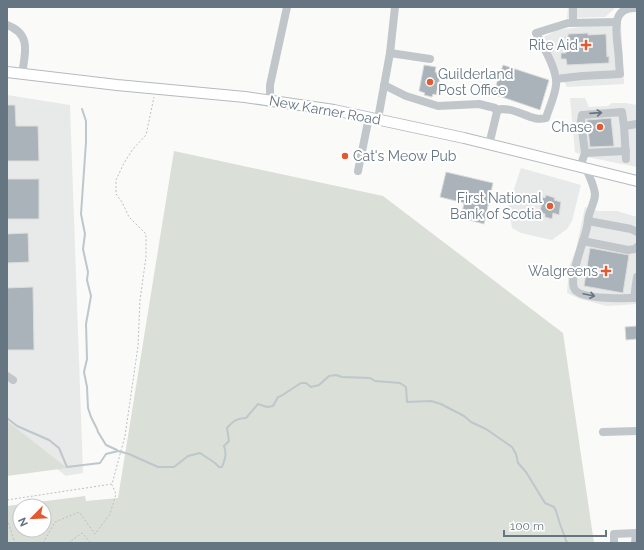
<svg xmlns="http://www.w3.org/2000/svg" width="644" height="550" font-family="Raleway,sans-serif">
	<style>
		.built { fill: #e8e9e9 }
		.green { fill: #dadfd7; fill-rule: evenodd }
		.lines { fill: none; stroke-linecap: round; stroke-linejoin: round }
		.stream { stroke: #bdc7cc; stroke-width: 2 }
		.building { fill: #aab3b9; stroke: #dcdcda }
		.major-casing { stroke: #b5babe; stroke-width: 12 }
		.path { stroke: #bcbfc2; stroke-width: 1; stroke-dasharray: 2 2; stroke-linecap: butt }
		.minor { stroke: #c1c6ca; stroke-width: 8 }
		.major { stroke: #fff; stroke-width: 10 }
		.oneway { stroke: #667582 }
		.poi-dot { fill: #e05b32; stroke: #fff; stroke-width: 1.5 }
		.labels { text-anchor: middle; dominant-baseline: central; stroke-width: 4; stroke-linejoin: round; paint-order: stroke }
		.poi-label { font-size: 14px; fill: #667582; stroke: #fff; text-anchor: end }
		.street-label { font-size: 14px; fill: #667582; stroke: #fff }
	</style>
	<rect width="100%" height="100%" fill="#fafaf8"/>
	<!-- built -->
	<g class="built">
		<polygon points="568,7 616,7 605,17 567,18"/>
		<polygon points="621,22 624,84 567,87 557,69 544,37 557,30"/>
		<polygon points="7,95 70,105 83,473 66,476 7,430"/>
		<polygon points="570,98 585,98 589,107 608,106 612,103 626,103 637,105 637,167 587,157 575,152"/>
		<polygon points="521,168 581,185 572,221 567,229 552,240 521,233 512,228 510,216 507,210"/>
		<polygon points="585,207 598,211 617,211 637,217 637,304 607,306 580,299 567,293 569,267 576,249"/>
	</g>
	<!-- green -->
	<g class="green">
		<path d="M174,151L383,196L563,333L594,543H7V506L85,496L86,501L118,498ZM20,506H44V530H20Z"/>
		<polygon points="7,421 67,468 7,476"/>
	</g>
	<g class="lines">
		<!-- stream -->
		<g class="stream">
			<polyline points="82,109 86,121 86,142 81,214 85,234 83,249 88,272 87,280 91,296 86,324 87,359 84,372 87,387 88,408 91,417 97,429 98,432 106,445 117,450"/>
			<path d="M7,418L17,426L49,440L59,448L67,467L100,463L106,454L118,451L129,454L158,467H174L188,456L200,453L215,463L219,467H222C225,459 227,454 224,446L229,441L227,428C233,421 237,418 246,418L258,404L267,407L273,406L278,397L281,396L301,383H306L311,387L319,385L329,376L336,375L342,377L370,378L375,381L400,383L406,387L407,402L431,401L441,404L464,416L471,422L486,429L512,447L516,454L518,463L526,472L545,503L554,507L556,511L560,524L567,543"/>
		</g>
	</g>
	<!-- building -->
	<g class="building">
		<polygon points="588,33 588,35 606,34 607,57 609,56 609,63 567,65 566,59 561,59 561,53 566,53 565,37 568,37 568,34"/>
		<polygon points="424,65 436,67 435,72 441,73 436,95 433,94 432,97 424,95 425,93 419,91"/>
		<polygon points="503,65 549,80 540,110 493,94"/>
		<polygon points="7,105 15,105 16,126 38,126 39,161 7,161"/>
		<polygon points="611,118 614,146 590,147 587,120"/>
		<polygon points="446,172 493,183 484,224 461,218 464,203 440,197"/>
		<rect x="7" y="179" width="32" height="40"/>
		<polygon points="546,195 555,198 554,200 561,202 559,215 553,213 552,219 545,217 545,214 540,212 543,197 545,198"/>
		<polygon points="28,233 29,262 7,263 7,234"/>
		<polygon points="590,248 629,255 623,293 584,286"/>
		<polygon points="33,287 34,350 7,350 7,288"/>
		<polygon points="637,326 637,339 626,340 625,327"/>
	</g>
	<g class="lines">
		<!-- major casing -->
		<g class="major-casing">
			<polyline id="major" points="7,72 117,85 245,97 334,110 464,138 637,181"/>
		</g>
		<!-- path -->
		<g class="path">
			<polyline points="7,500 112,484 125,436 138,346 140,300 146,257 146,234 129,217 122,202 116,194 116,180 124,163 133,149 146,135 154,97"/>
			<polyline points="7,519 15,543"/>
			<polyline points="43,543 55,522 79,512 95,534 110,514 116,494 112,485"/>
			<polyline points="68,543 82,533 91,543"/>
		</g>
		<!-- minor -->
		<g class="minor">
			<polyline points="573,7 573,22"/>
			<path d="M7,25C32,34 25,54 22,74"/>
			<polyline points="390,53 430,59"/>
			<path d="M556,79L582,76L620,74C619,66 619,57 618,49C616,31 611,6 637,8"/>
			<polyline points="384,85 406,96 438,106 479,104 495,108 497,112 489,145"/>
			<polyline points="270,100 270,85 287,7"/>
			<path d="M496,110C515,105 531,123 546,118C549,108 555,96 556,85C558,71 543,46 536,33L568,23L617,22"/>
			<polyline points="378,119 390,53 395,7"/>
			<polyline points="585,153 626,151"/>
			<polyline points="626,159 624,126 637,124"/>
			<polyline points="580,167 585,153 581,121 582,115 622,112 624,126"/>
			<path d="M586,168C589,176 594,185 595,194C595,201 592,205 590,212C588,216 588,222 587,227C585,239 566,283 576,291C587,300 623,298 637,298"/>
			<polyline points="358,171 369,117"/>
			<polyline points="588,221 631,229 637,232"/>
			<polyline points="583,241 628,250 635,249 637,247"/>
			<polyline points="634,298 637,277"/>
			<polyline points="7,376 13,380"/>
			<polyline points="603,432 637,431"/>
			<polyline points="614,543 614,534 636,533 635,543"/>
		</g>
		<!-- major -->
		<use href="#major" class="major"/>
	</g>
	<!-- one-way arrows -->
	<defs><path id="oneway-shaft" d="M-6 0H5M1.5-3L5.5 0L1.5 3" fill="none" stroke-width="1.6" stroke-linecap="round" stroke-linejoin="round"/></defs>
	<g class="oneway">
		<use href="#oneway-shaft" transform="translate(596 113) rotate(-4)"/>
		<use href="#oneway-shaft" transform="translate(589 295) rotate(12)"/>
	</g>
	<!-- markers -->
	<g class="poi-dot">
		<path d="M584 39h4v4h4v4h-4v4h-4v-4h-4v-4h4z"/>
		<circle cx="430" cy="82" r="4"/>
		<circle cx="600" cy="127" r="4"/>
		<circle cx="345" cy="156" r="4"/>
		<circle cx="550" cy="206" r="4"/>
		<path d="M604 265h4v4h4v4h-4v4h-4v-4h-4v-4h4z"/>
	</g>
	<g class="labels">
		<!-- poi labels -->
		<g class="poi-label">
			<text x="578" y="45">Rite Aid</text>
			<text x="438" y="74" text-anchor="start">Guilderland<tspan x="438" dy="16">Post Office</tspan></text>
			<text x="592" y="127">Chase</text>
			<text x="353" y="156" text-anchor="start">Cat's Meow Pub</text>
			<text x="542" y="198">First National<tspan x="542" dy="16">Bank of Scotia</tspan></text>
			<text x="598" y="271">Walgreens</text>
		</g>
		<!-- street labels -->
		<g class="street-label">
			<text transform="translate(325 110) rotate(10)">New Karner Road</text>
		</g>
	</g>
	<!-- border -->
	<rect width="644" height="550" fill="none" stroke="#667582" stroke-width="16"/>
	<!-- north arrow -->
	<g transform="translate(32 518) rotate(246)"><circle r="19" fill="#ffffff" stroke="#c2c8cd"/>
	<path d="M0-3L7 15L0 10L-7 15Z" fill="#e05b32"/>
	<text y="-6" font-size="11" font-weight="bold" text-anchor="middle" fill="#667582">N</text>
	</g>
	<!-- scale -->
	<path d="M504 530v6h102v-6" fill="none" stroke="#667582" stroke-width="2"/>
	<text x="510" y="530" font-size="12" fill="#667582" stroke="#ffffff" stroke-width="3" paint-order="stroke">100 m</text>
</svg>
